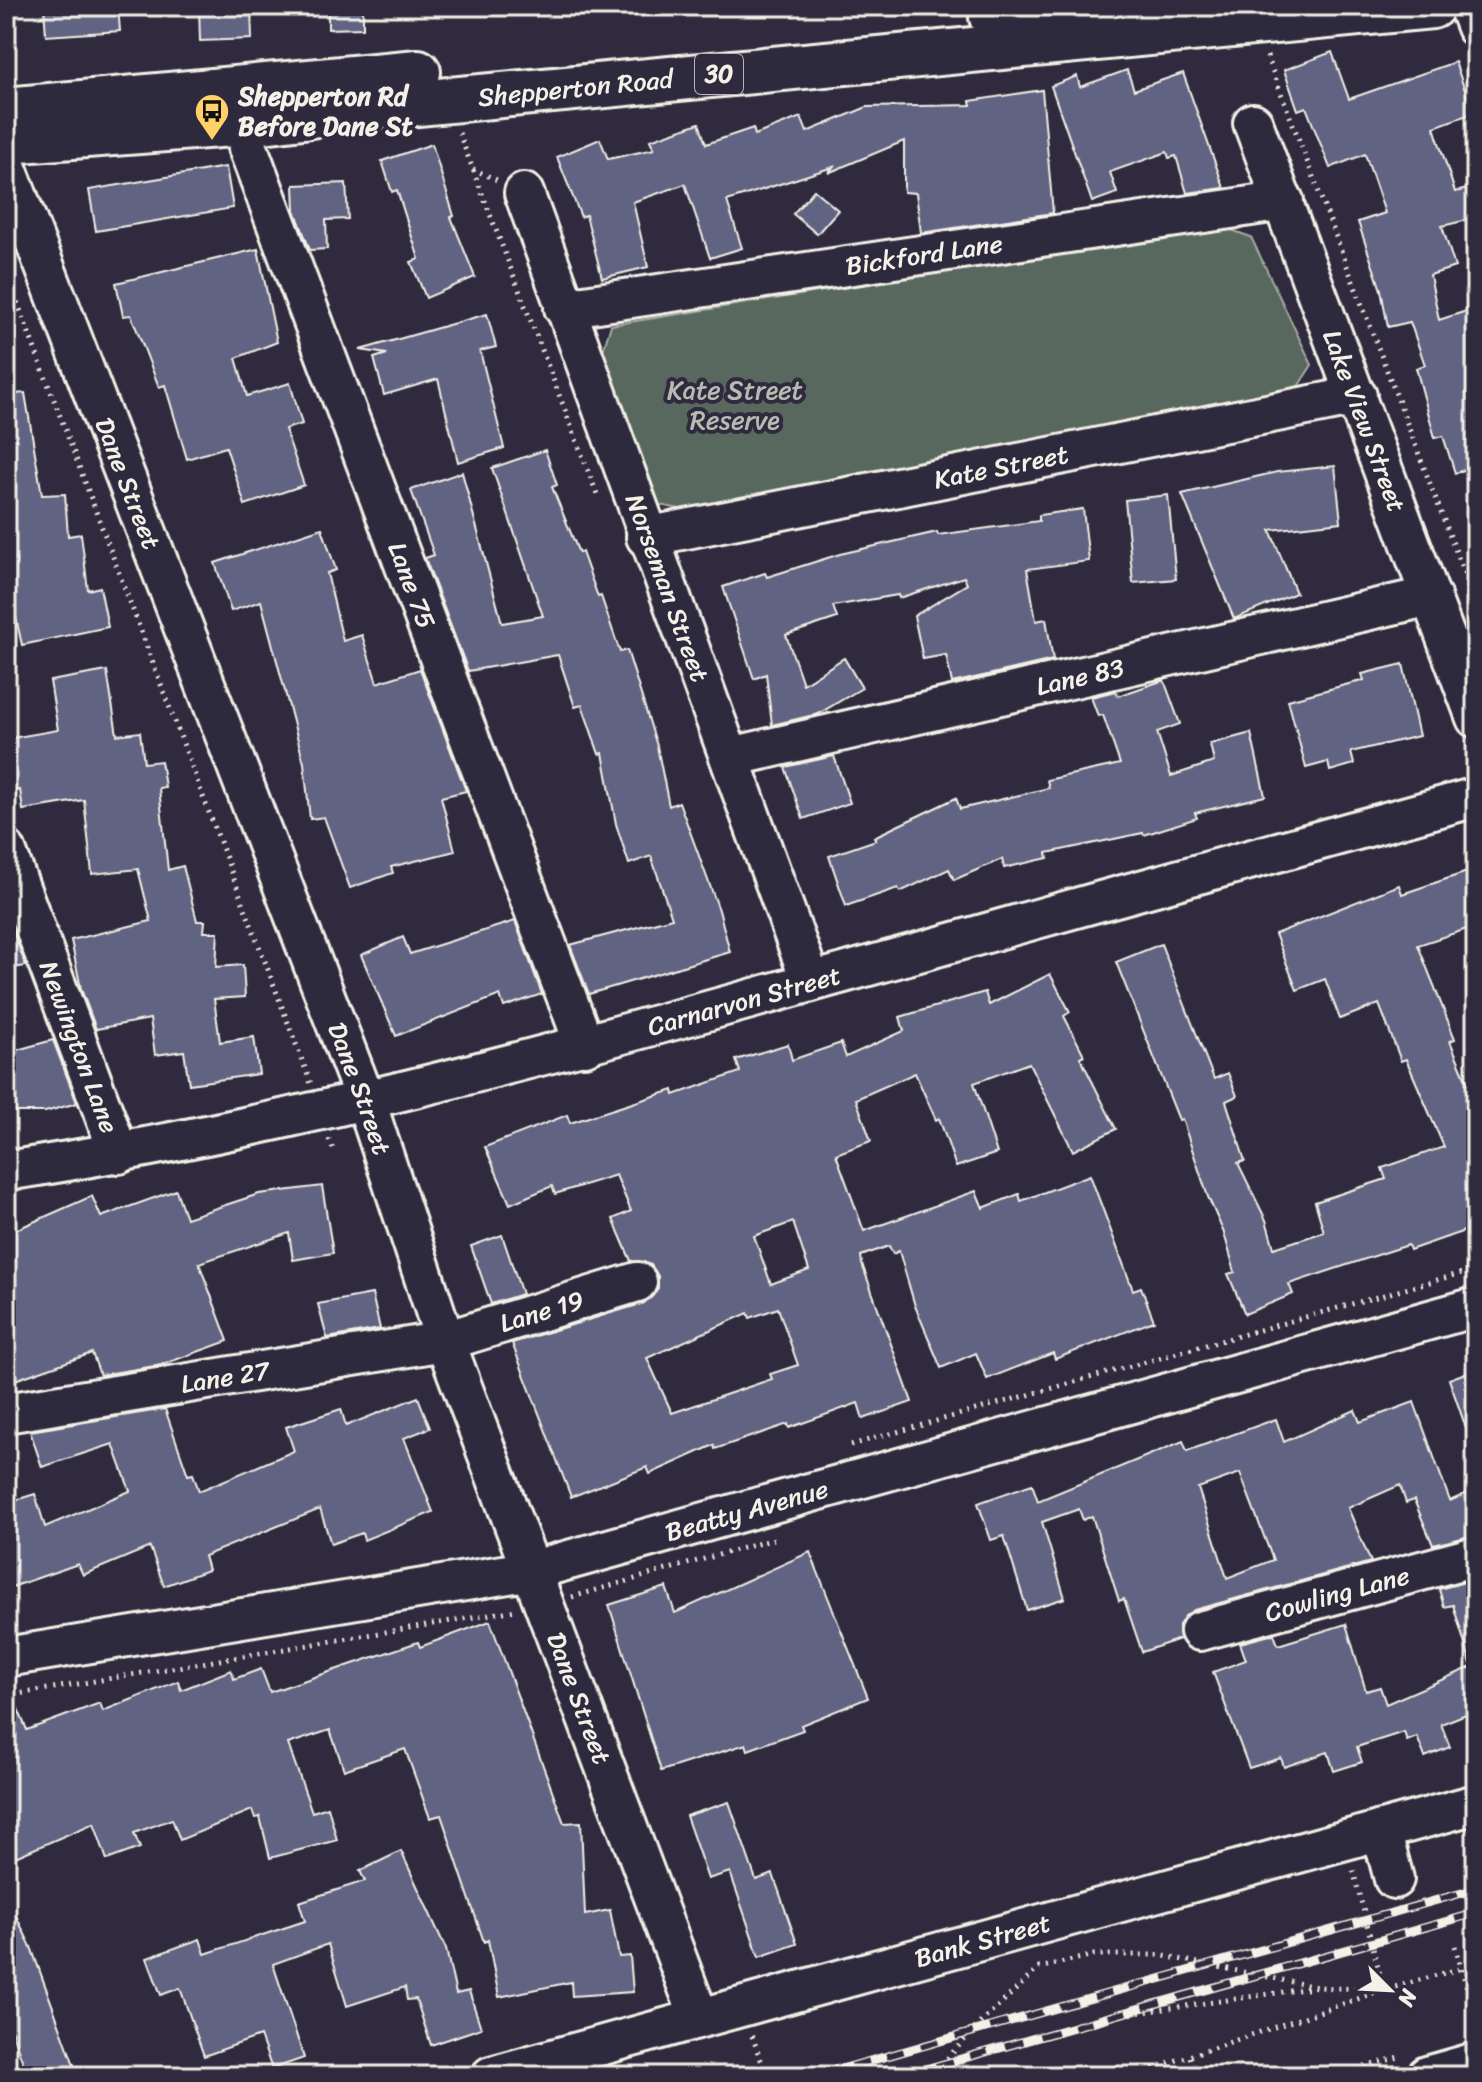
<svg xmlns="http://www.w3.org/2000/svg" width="1482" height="2082" font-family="Sriracha,sans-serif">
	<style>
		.green { fill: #58675e; stroke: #a6aca3; stroke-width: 2 }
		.building { fill: #616481; stroke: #f4f1e8; stroke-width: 2; fill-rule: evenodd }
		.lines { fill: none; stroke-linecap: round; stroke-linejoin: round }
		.minor-casing { stroke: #f4f1e8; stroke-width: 44 }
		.highway-casing { stroke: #f4f1e8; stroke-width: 50 }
		.path { stroke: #f4f1e8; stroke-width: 5; stroke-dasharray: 2 6; stroke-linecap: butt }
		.minor { stroke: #2f2a3d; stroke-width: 38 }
		.highway { stroke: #2f2a3d; stroke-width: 44 }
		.rail-casing { stroke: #f4f1e8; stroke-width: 9 }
		.rail { stroke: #2f2a3d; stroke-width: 6; stroke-dasharray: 18; stroke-linecap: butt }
		.labels { text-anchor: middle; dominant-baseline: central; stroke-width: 8; stroke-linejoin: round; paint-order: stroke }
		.shield { fill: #2f2a3d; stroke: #b9b5b5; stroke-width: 2 }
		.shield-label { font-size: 24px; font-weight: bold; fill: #f4f1e8 }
		.street-label { font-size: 26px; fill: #f4f1e8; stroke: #2f2a3d }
		.poi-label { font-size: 26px; font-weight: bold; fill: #f4f1e8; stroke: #2f2a3d; text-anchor: start }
		.park-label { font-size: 26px; fill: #b6bab1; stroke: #2f2a3d }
	</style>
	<rect width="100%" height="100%" fill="#2f2a3d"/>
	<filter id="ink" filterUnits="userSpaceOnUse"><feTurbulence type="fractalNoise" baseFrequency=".0125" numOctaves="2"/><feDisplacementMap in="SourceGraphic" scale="16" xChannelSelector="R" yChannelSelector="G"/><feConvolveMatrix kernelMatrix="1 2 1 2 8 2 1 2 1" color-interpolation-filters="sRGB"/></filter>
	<g filter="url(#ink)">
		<!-- green -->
		<polygon class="green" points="1223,227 1251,237 1312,365 1290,399 696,512 654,504 597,370 611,325"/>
		<!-- building -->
		<g class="building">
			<polygon points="44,6 118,6 120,31 46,36"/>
			<polygon points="199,6 251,6 252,39 200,41"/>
			<polygon points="328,6 363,6 363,28 328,29"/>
			<polygon points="1332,52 1349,99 1455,62 1473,113 1434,127 1455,192 1476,187 1476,218 1442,226 1455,267 1430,275 1439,320 1476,308 1476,466 1455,473 1443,436 1435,438 1416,368 1425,365 1410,322 1388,327 1381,290 1358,222 1385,213 1365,154 1330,168 1306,107 1298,110 1284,70"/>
			<polygon points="1127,70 1134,90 1183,73 1224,188 1187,193 1176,156 1169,158 1167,152 1110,172 1117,193 1092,202 1051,86 1077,76 1080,87"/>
			<polygon points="1042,90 1053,213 921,233 916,193 904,192 904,141 828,173 833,167 727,201 742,248 710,258 685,184 633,202 648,267 602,278 586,215 581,217 557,157 600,139 608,159 654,149 650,140 699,123 706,144 753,128 755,135 801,117 807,132 867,107 971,105 970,101"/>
			<polygon points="432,144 454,216 451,217 475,277 426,298 411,262 419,259 397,190 392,192 382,161"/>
			<polygon points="226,167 233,208 96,231 89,190"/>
			<polygon points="346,183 348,219 326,220 327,249 310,250 295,210 294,185"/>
			<polygon points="814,190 838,210 817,234 793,214"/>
			<polygon points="258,249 277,342 236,358 247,396 290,383 302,424 285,429 304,485 245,505 226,447 187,459 165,385 159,387 131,315 123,316 116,283"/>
			<polygon points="487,314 496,347 480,351 504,448 458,462 438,379 384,395 374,358 387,354 360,350"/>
			<polygon points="25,393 42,495 65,494 68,536 81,534 88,590 100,587 108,627 22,645 10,591 6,592 6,395"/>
			<polygon points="545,450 557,485 552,487 579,553 582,552 598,597 601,596 620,652 627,650 657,746 669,806 679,802 719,910 730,952 589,994 570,945 672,918 651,856 629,864 616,824 603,753 599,754 582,705 575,707 558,655 468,671 425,558 434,555 411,490 462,472 502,623 543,616 492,468"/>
			<polygon points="1335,466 1341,522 1270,530 1296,593 1234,619 1182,494 1277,472"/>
			<polygon points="1168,495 1176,579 1133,583 1125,500"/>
			<polygon points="1083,509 1089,561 1027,569 1036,621 1046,619 1053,660 952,683 946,655 923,659 914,616 967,584 964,577 899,598 898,595 833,606 837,618 786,635 803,684 844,658 862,688 818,714 772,725 766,674 754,679 723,587 765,573 767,577 840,554 937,532 938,535 1039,521 1039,515"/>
			<polygon points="322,528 336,570 327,573 343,641 362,635 377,683 420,669 466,791 441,797 455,851 391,867 393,873 350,888 324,817 310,819 304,763 261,601 231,611 215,563"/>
			<polygon points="1403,664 1419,736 1351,752 1354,764 1330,771 1328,762 1306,768 1288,700 1364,680 1362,674"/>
			<polygon points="107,671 117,735 140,732 144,763 161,761 165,787 159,788 168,870 183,866 197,921 205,921 204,932 218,932 216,967 243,965 245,997 214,999 220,1042 254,1037 259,1074 189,1084 184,1051 155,1055 150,1019 96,1029 81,989 71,940 151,921 138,869 92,874 84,800 23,810 20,790 6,792 6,739 58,730 50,681"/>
			<polygon points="1164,680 1180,724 1157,732 1171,776 1214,762 1210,744 1251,733 1265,796 1195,813 1197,818 1144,835 1143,833 1047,853 1048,858 1004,868 1002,859 954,880 949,869 900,892 898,888 846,906 829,856 876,840 874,837 956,798 960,809 1049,788 1047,780 1120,764 1103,715 1098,716 1091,697 1116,691 1118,696"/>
			<polygon points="834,756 850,803 803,819 785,767"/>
			<polygon points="1476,869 1476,926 1418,945 1455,1039 1450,1041 1476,1103 1476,1227 1410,1250 1408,1245 1289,1284 1293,1294 1245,1314 1228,1274 1235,1272 1224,1233 1208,1197 1182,1119 1179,1120 1116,962 1161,944 1214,1079 1228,1073 1237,1096 1226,1101 1245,1161 1238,1163 1266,1220 1274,1248 1324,1232 1315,1202 1386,1179 1382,1168 1444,1147 1406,1059 1401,1061 1379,1004 1340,1019 1325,979 1297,990 1275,934 1399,885 1402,894"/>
			<polygon points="6,913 26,966 6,969"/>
			<polygon points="515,921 542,994 504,1007 500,995 396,1036 361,955 403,937 410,954"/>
			<path d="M1050,974L1070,1012L1064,1016L1084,1055L1080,1057L1116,1129L1073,1151L1029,1063L974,1083L997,1153L956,1167L939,1118L936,1120L915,1073L856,1099L871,1141L836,1154L864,1231L976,1191L983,1208L1019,1194L1021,1201L1090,1175L1133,1290L1141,1287L1154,1321L1055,1359L1053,1353L987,1379L976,1353L941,1368L915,1306L899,1251L893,1254L889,1246L861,1256L862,1264L912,1402L863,1419L858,1403L789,1428L788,1424L715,1449L714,1445L650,1474L647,1467L571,1497L512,1343L644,1303L658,1288V1276L651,1265L631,1261L613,1219L631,1211L616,1175L555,1194L552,1186L510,1204L485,1147L567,1115L570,1123L673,1090L674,1095L740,1072L736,1060L788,1044L792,1060L841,1043L846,1057L904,1031L900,1017L985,992L989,1005ZM793,1222L809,1270L771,1284L754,1236ZM778,1308L798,1365L770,1374L772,1379L672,1413L647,1358L748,1313L750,1318Z"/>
			<polygon points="53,1040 77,1103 45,1112 6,1112 6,1053"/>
			<polygon points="322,1186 333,1253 293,1260 289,1233 199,1263 228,1341 161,1365 100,1375 92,1353 6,1383 6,1234 92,1196 101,1217 176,1190 186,1218 259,1194"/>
			<polygon points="502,1235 522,1294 491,1304 471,1246"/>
			<polygon points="372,1294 380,1329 327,1338 318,1304"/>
			<polygon points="1476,1369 1476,1447 1473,1448 1449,1379"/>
			<polygon points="418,1397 430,1428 404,1438 433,1512 364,1540 362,1533 331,1544 320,1509 204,1556 208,1570 164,1586 150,1547 83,1575 78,1564 6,1589 6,1503 35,1494 45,1527 130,1491 113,1444 42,1467 30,1431 165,1409 188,1475 193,1474 199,1491 294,1451 286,1427 341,1409 346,1426"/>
			<path d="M1414,1402L1450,1501L1476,1489V1535L1433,1545L1414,1500L1406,1503L1400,1485L1348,1508L1371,1562L1194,1610L1179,1625L1180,1639L1142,1652L1124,1599L1119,1601L1092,1516L1083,1520L1079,1509L1042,1522L1065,1598L1027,1610L1004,1536L991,1540L978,1503L1032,1484L1038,1501L1183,1441L1187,1451L1276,1419L1284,1442L1355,1410L1360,1422ZM1240,1473L1273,1560L1227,1578L1198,1488Z"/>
			<polygon points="810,1552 868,1698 801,1725 803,1730 748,1750 746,1744 661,1771 609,1605 666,1587 675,1613"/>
			<polygon points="1476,1579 1476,1663 1471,1664 1453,1605 1444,1607 1439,1589"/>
			<polygon points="490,1621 564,1823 581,1822 585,1915 610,1910 619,1957 630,1956 633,1992 572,1996 571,1982 499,1997 488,1940 484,1942 441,1815 430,1818 405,1749 344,1770 330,1730 288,1744 312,1812 328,1807 337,1840 270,1858 260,1817 255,1818 252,1810 180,1840 172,1819 134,1833 140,1848 107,1860 94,1823 6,1861 6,1681 27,1730 100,1703 103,1711 178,1681 181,1690 231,1670 234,1679 261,1669 270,1692 418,1642 420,1647"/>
			<polygon points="1346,1624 1366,1691 1380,1687 1386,1704 1476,1665 1476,1710 1441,1724 1450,1747 1425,1757 1417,1737 1407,1741 1404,1732 1357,1747 1362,1762 1334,1771 1328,1752 1284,1767 1281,1758 1249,1768 1213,1672 1246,1660 1240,1643 1274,1634 1278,1645"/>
			<polygon points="729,1802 756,1880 773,1874 797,1944 759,1957 730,1872 708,1879 686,1816"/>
			<polygon points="401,1851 446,1949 456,1994 469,1991 481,2028 431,2045 416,1999 407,2000 405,1987 347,2006 328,1944 273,1964 304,2058 272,2069 260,2036 204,2056 180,1988 161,1995 147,1958 200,1939 205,1954 305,1921 299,1902 365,1881 360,1871"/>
			<polygon points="6,1895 31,1947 78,2076 28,2076 6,2017"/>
		</g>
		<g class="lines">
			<!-- minor casing -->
			<g class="minor-casing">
				<g id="minor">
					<polyline points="1468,6 1476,27"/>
					<path id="s1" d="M246,123L248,148L585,1046"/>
					<path id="s2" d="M1253,123L1476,718"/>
					<path id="s3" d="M6,166L366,1102L445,1341L699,2017"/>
					<path id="s4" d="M524,193L811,982"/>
					<path id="s5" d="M564,308L1284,201"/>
					<path id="s6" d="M646,537L1357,396"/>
					<path id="s7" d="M731,757L1431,596"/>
					<path id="s8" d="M6,850L119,1154"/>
					<path id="s9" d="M6,1171C281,1129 547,1056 815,981C1035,919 1256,858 1476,797"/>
					<path id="s10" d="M6,1413L445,1341L637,1282"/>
					<path id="s11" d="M1200,1631L1476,1556"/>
					<path id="s12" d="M6,1657L533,1570L1476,1307"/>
					<polyline points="1381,1830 1394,1879"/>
					<path id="s13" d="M491,2076L1476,1804"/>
					<polyline points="1427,2076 1476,2062"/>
				</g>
			</g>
			<!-- highway casing -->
			<g class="highway-casing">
				<g id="highway">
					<polyline points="992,17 1099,6"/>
					<polyline points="6,110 418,72"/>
					<path id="s14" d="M6,141L246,123L376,107L1432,6"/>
				</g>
			</g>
			<!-- path -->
			<g class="path">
				<polyline points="1267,56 1476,604"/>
				<polyline points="459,133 597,494"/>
				<polyline points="473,169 497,180"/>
				<polyline points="6,272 311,1084"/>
				<polyline points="329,1139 334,1153"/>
				<polyline points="851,1445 1476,1269"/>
				<polyline points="572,1597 774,1539"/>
				<polyline points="6,1696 516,1610"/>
				<polyline points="1455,1946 1476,2020"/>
				<polyline points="1115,2016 1312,1988"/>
				<polyline points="752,2036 767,2076"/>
				<polyline points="1190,2057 1197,2076"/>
				<polyline points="931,2076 981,2022 1039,1968 1094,1955 1159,1955 1317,1987 1384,1990 1353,1870"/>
				<polyline points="1130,2076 1384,1990 1476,1964"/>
				<polyline points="1334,2076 1402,2056"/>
			</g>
			<!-- minor -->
			<use href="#minor" class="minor"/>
			<!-- highway -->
			<use href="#highway" class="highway"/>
			<!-- rail casing -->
			<g class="rail-casing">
				<g id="rail">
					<polyline points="817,2076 1476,1889"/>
					<polyline points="901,2076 1476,1913"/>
				</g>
			</g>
			<!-- rail -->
			<use href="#rail" class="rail"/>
		</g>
	</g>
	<!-- icons -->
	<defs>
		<g id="bus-pin" transform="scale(1.8)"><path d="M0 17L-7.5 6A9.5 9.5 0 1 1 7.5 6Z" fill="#ffd166" stroke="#2f2a3d"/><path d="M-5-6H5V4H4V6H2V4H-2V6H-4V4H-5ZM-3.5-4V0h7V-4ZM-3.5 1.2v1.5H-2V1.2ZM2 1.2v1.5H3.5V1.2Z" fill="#111"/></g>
	</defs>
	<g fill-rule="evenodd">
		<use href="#bus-pin" x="212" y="111"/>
	</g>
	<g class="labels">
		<!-- shield labels -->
		<rect class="shield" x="695" y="54" width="48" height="40" rx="6"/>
		<g class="shield-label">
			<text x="719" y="74">30</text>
		</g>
		<!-- street labels -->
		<g class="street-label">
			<text stroke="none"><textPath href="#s14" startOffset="572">Shepperton Road</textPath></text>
			<text stroke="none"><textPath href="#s5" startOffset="364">Bickford Lane</textPath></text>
			<text stroke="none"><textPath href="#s2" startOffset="318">Lake View Street</textPath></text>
			<text stroke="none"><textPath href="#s6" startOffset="362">Kate Street</textPath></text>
			<text stroke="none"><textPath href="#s3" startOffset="340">Dane Street</textPath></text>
			<text stroke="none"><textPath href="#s1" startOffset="492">Lane 75</textPath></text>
			<text stroke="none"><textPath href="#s4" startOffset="420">Norseman Street</textPath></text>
			<text stroke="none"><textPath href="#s7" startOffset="358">Lane 83</textPath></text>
			<text stroke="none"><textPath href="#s9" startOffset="758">Carnarvon Street</textPath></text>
			<text stroke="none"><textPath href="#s8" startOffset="210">Newington Lane</textPath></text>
			<text stroke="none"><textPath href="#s3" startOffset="988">Dane Street</textPath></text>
			<text stroke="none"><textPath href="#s10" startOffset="546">Lane 19</textPath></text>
			<text stroke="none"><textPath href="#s10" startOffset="222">Lane 27</textPath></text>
			<text stroke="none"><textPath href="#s12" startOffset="756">Beatty Avenue</textPath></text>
			<text stroke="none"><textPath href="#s11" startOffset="142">Cowling Lane</textPath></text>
			<text stroke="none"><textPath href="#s3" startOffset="1636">Dane Street</textPath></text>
			<text stroke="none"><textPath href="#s13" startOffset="510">Bank Street</textPath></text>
		</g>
		<!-- poi labels -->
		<g class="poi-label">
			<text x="238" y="96">Shepperton Rd<tspan x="238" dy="30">Before Dane St</tspan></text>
		</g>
		<!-- park labels -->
		<g class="park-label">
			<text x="735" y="390">Kate Street<tspan x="735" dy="30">Reserve</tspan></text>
		</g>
	</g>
	<!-- margin -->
	<rect width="1482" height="2082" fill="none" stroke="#2f2a3d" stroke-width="32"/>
	<rect x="16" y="16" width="1450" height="2050" fill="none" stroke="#f4f1e8" stroke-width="3" filter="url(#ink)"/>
	<!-- north arrow -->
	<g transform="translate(1390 1990) rotate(114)" stroke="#2f2a3d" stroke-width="6" paint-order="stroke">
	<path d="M0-6L14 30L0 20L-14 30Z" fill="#f4f1e8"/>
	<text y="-12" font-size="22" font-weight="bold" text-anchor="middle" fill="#f4f1e8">N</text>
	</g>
</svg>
